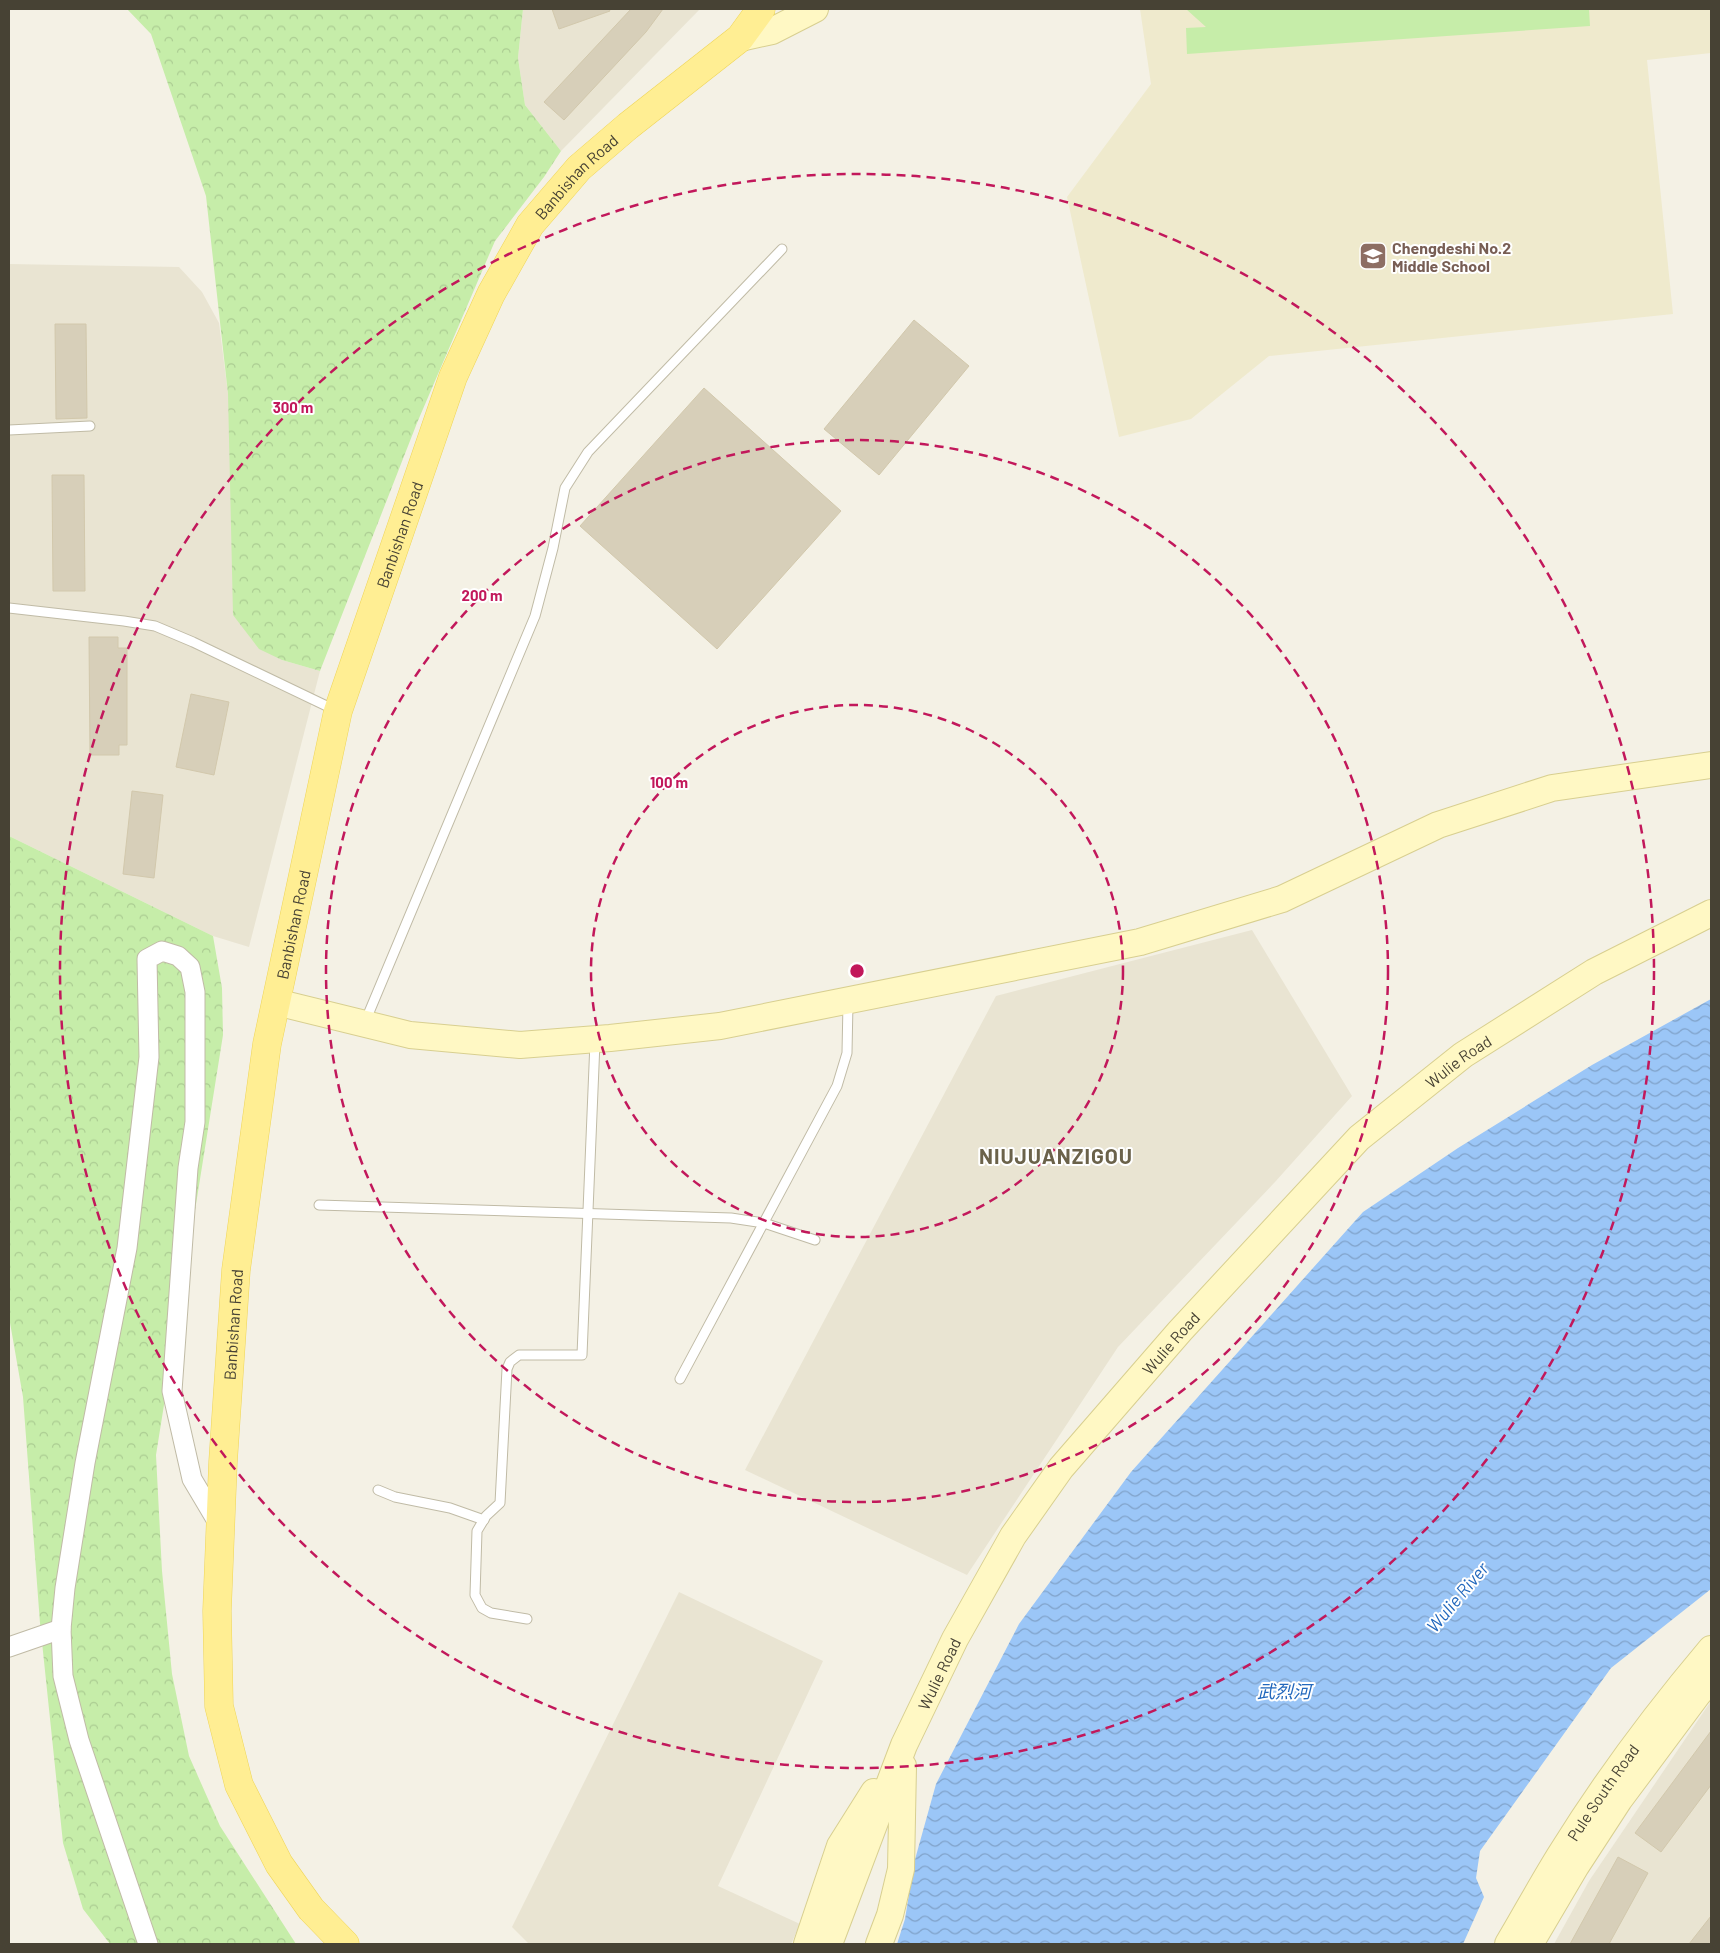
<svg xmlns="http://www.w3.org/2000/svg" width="1720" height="1953" font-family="Barlow,'Noto Sans SC',sans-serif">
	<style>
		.residential { fill: #e9e4d2 }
		.education { fill: #efeacd }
		.grass { fill: #c6eda9 }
		.forest { fill: url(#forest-crowns) }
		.water { fill: url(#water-waves) }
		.building { fill: #d7cfb9; stroke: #d2c8ac }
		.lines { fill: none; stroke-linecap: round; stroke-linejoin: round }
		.lane-casing { stroke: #c0bba6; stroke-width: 11 }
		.street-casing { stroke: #c0bba6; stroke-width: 21 }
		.secondary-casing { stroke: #d8cf90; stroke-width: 28 }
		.primary-casing { stroke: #efd558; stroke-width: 29 }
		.lane { stroke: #fff; stroke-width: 9 }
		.street { stroke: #fff; stroke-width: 19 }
		.secondary { stroke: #fff8c4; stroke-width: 26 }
		.primary { stroke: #ffee93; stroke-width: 28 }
		.ring { fill: none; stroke: #c2185b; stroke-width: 2.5; stroke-dasharray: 9 6 }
		.labels { text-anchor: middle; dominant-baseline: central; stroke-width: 4; stroke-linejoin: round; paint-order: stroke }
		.street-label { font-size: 16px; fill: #474234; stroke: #fff }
		.education-label { font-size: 16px; font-weight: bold; fill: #785e54; stroke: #fff; text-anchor: start }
		.water-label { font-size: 18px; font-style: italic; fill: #2268bd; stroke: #fff }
		.district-label { font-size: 21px; font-weight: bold; letter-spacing: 1px; fill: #6b624a; stroke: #fff }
		.centre { fill: #c2185b; stroke: #fff; stroke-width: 2.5 }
		.ring-label { font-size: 15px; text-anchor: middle; font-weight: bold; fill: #c2185b; stroke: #fff; stroke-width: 4; stroke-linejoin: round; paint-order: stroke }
	</style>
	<defs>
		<pattern id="forest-crowns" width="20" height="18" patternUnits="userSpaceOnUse" patternTransform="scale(1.25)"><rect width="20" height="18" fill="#c6eda9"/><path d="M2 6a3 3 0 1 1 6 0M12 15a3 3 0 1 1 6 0" fill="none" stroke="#abcc92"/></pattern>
		<pattern id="water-waves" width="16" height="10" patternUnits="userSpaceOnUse" patternTransform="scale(1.25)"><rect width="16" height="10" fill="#9bc6f7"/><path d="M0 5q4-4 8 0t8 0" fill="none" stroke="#80a2c9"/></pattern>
	</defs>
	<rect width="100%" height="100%" fill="#f4f1e5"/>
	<!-- residential -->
	<g class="residential">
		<polygon points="523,9 700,9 561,151 525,105 518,58"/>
		<polygon points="9,264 179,267 202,292 219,323 228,394 282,660 320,671 249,947 213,936 9,836"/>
		<polygon points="1252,930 1352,1096 1275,1182 1118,1347 967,1575 745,1470 996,996"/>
		<polygon points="679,1592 823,1661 718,1886 800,1924 791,1944 529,1944 512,1927"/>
		<polygon points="1711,1701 1711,1944 1554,1944 1589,1881"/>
	</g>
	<!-- education -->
	<polygon class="education" points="1140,9 1711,9 1711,53 1647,60 1673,314 1269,356 1191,419 1119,437 1067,197 1151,84"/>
	<!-- grass -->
	<polygon class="grass" points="1186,9 1589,9 1590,26 1187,54 1186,28 1206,27"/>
	<!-- forest -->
	<g class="forest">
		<polygon points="127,9 523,9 518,58 525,105 561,151 544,177 495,241 417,423 320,671 282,660 259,649 233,615 228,394 206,196 151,34"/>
		<polygon points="9,836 213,936 222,988 223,1035 156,1455 162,1571 172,1674 189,1756 220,1826 296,1944 110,1944 83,1909 63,1843 40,1623 23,1397 9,1317"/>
	</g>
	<!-- water -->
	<polygon class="water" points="1711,999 1711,1589 1611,1668 1480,1851 1476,1878 1484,1897 1463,1944 897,1944 905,1919 914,1863 936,1784 1019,1624 1131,1472 1363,1212 1458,1148 1592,1065"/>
	<!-- building -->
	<g class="building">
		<polygon points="552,9 609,9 610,11 559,29"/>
		<polygon points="631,9 663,9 646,32 564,120 544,102"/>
		<polygon points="914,320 969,366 879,475 824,429"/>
		<polygon points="55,324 86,324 87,418 56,419"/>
		<polygon points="704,388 841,511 717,649 580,526"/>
		<polygon points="52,475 84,475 85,591 53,591"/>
		<polygon points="89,637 118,637 118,648 127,648 127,745 119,745 119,755 90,755"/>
		<polygon points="191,694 229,702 214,775 176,767"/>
		<polygon points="132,791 163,795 154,878 123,874"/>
		<polygon points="1711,1731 1711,1785 1661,1852 1635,1833"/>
		<polygon points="1618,1857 1648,1873 1609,1944 1570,1944"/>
		<polygon points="1711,1916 1711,1944 1689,1944"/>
	</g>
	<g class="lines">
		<!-- lane casing -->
		<g class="lane-casing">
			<g id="lane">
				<polyline points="9,430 90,426"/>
				<polyline points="9,608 124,621 155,626 193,642 335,710"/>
				<polyline points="365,1022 535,616 553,548 565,488 588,452 782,249"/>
				<polyline points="319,1205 731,1218 764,1223 815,1240"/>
				<polyline points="680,1379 837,1086 847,1053 848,1003"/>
				<polyline points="378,1490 395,1497 450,1508 484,1520"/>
				<polyline points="527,1619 491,1613 482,1608 475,1595 477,1531 486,1516 500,1503 507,1369 510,1362 519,1355 582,1355 595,1042"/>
			</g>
		</g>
		<!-- street casing -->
		<g class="street-casing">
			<g id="street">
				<polyline points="9,1647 61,1629"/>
				<polyline points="148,1944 79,1740 63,1676 61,1629 65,1588 85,1463 127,1248 149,1057 147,959 162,951 178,956 190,967 195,992 195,1122 188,1168 172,1391 192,1479 220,1526"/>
			</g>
		</g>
		<!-- secondary casing -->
		<g class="secondary-casing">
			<g id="secondary">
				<polyline points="740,38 772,31 815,9"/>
				<polyline points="276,1002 410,1035 520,1045 610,1038 720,1026 1140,942 1282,899 1438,825 1552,788 1711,765"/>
				<polyline points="807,1944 840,1846 874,1792"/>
				<path id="s1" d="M829,1944L904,1745L955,1639L1013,1536L1061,1468L1180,1331L1359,1138L1463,1055L1594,972L1711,913"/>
				<polyline points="879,1944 890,1915 901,1869 903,1766"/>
				<path id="s2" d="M1508,1944C1526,1914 1543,1882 1562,1852C1606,1781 1657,1713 1711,1649"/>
				<polyline points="1530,1944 1576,1866 1619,1800 1698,1694 1711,1679"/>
			</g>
		</g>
		<!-- primary casing -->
		<g class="primary-casing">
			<g id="primary">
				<path id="s3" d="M345,1944L311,1909L279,1864L239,1785L219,1706L217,1611L223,1462L236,1270L267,1044L338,711L453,377L491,294L530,225L579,168L628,126L740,38L761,9"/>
			</g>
		</g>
		<!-- lane -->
		<use href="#lane" class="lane"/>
		<!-- street -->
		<use href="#street" class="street"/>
		<!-- secondary -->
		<use href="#secondary" class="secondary"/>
		<!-- primary -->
		<use href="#primary" class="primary"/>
	</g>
	<!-- distance rings -->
	<g class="ring">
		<circle cx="857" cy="971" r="266"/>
		<circle cx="857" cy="971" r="531"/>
		<circle cx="857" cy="971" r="797"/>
	</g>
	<!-- icons -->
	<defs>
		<g id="school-square" transform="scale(1.4375)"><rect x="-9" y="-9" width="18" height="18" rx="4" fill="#8d6e63" stroke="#fff"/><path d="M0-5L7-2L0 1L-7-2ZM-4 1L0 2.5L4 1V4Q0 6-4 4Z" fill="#fff"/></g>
	</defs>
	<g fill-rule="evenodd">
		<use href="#school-square" x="1373" y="256"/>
	</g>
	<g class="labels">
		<!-- street labels -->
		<g class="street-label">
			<text stroke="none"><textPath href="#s3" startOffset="1870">Banbishan Road</textPath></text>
			<text stroke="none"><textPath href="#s3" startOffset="1466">Banbishan Road</textPath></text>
			<text stroke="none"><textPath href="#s3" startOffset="1061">Banbishan Road</textPath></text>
			<text stroke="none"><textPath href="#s1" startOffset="1102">Wulie Road</textPath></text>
			<text stroke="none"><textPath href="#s3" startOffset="656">Banbishan Road</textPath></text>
			<text stroke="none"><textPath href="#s1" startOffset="698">Wulie Road</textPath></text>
			<text stroke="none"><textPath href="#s1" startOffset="292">Wulie Road</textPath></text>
			<text stroke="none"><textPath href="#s2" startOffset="179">Pule South Road</textPath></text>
		</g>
		<!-- education labels -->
		<g class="education-label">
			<text x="1392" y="247">Chengdeshi No.2<tspan x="1392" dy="18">Middle School</tspan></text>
		</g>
		<!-- water labels -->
		<g class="water-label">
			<text transform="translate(1457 1597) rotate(-50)">Wulie River</text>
			<text x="1284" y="1691">武烈河</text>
		</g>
		<!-- district labels -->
		<g class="district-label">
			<text x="1056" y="1155">NIUJUANZIGOU</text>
		</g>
	</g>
	<circle cx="857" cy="971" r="8" class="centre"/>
	<g class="ring-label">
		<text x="293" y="413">300 m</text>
		<text x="482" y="601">200 m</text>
		<text x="669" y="788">100 m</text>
	</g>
	<!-- border -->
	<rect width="1720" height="1953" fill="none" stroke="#474234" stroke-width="20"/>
</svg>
